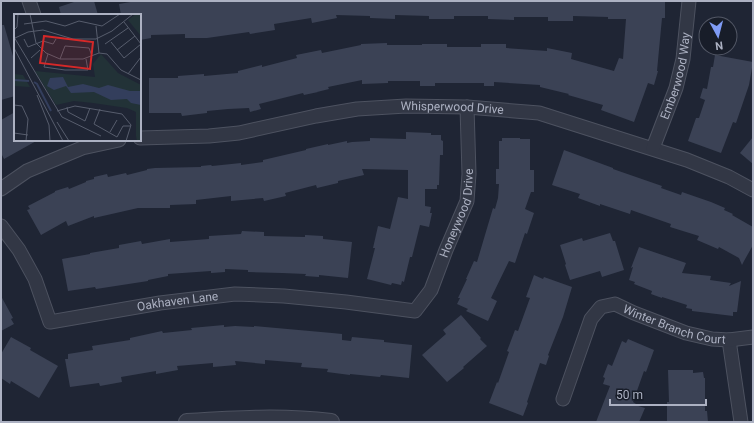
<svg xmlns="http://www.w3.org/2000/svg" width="754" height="423" font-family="Roboto,sans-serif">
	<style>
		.building { fill: #3b4255 }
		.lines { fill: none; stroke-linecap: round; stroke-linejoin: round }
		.minor-casing { stroke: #4d5260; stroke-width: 15 }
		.tertiary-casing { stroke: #4d5260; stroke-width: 18 }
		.minor { stroke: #323745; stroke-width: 13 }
		.tertiary { stroke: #323745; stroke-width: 16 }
		.labels { text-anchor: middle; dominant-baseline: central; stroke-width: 3; stroke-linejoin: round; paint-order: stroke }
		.street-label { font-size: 12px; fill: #acb1c2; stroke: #181d29 }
		.inset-river { fill: none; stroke: #333e5c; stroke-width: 2 }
		.inset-road { fill: none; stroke: #575d6d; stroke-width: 1 }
		.view { fill: #d62828; fill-opacity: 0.15; stroke: #d62828; stroke-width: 2 }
		.inset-edge { fill: none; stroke: #acb1c2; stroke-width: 2 }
	</style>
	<rect width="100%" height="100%" fill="#1f2534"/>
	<!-- building -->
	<g class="building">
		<polygon points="77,1 94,1 98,15 61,15 59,7"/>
		<polygon points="136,1 665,1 665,18 662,18 657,71 658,71 654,85 648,83 634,122 601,110 603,105 568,95 569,94 540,87 540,85 494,82 494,86 484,86 484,83 435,83 435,86 420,86 420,81 388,81 388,83 362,84 362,80 328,87 329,89 317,92 318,92 304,95 303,93 259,104 261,109 250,112 249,108 228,109 207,111 207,113 182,116 181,113 149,113 149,78 178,78 178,76 204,74 204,76 238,73 238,71 262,65 262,67 297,58 296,55 321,50 322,53 361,45 361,44 387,43 387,45 422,45 422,44 447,44 447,47 481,47 481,44 506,44 506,48 547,51 547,48 572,53 571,59 614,71 619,58 623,59 626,19 608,19 608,17 573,16 573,21 548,21 548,17 514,17 514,20 488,19 488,16 454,16 454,19 429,19 429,16 395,15 395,19 370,18 370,16 336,15 337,18 312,23 311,18 274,24 275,30 250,34 249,32 207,38 185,38 185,34 151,35 151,38 140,40 140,15 121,15 119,4"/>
		<polygon points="1,25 4,25 15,63 15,96 1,100"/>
		<polygon points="715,55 753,62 749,85 736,123 733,122 721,153 688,141 696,118 699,118 705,100 700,98 703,88 707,89 711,67 713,67"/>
		<polygon points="15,112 15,140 38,140 4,159 1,153 1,120"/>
		<polygon points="406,132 431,133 431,135 441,135 441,140 443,141 443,155 440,155 439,185 437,185 437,189 425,189 425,206 431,207 430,213 432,213 429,227 420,225 412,257 410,257 404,282 402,281 401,285 392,283 391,285 367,279 375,248 373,248 378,226 390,229 398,197 408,199 408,170 362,169 364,175 338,181 338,183 317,188 316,185 285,193 286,196 264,201 263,198 231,201 231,196 196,200 196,204 170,205 170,208 138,208 94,218 94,216 68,226 66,221 41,235 27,210 30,209 28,206 55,192 55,191 68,187 69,189 86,182 86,181 94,179 94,177 107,174 108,177 126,173 127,175 147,170 147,169 155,168 201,167 201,166 211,165 212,166 241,163 241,165 263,162 263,160 306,150 306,149 328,144 328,145 347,141 347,143 352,142 370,141 370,138 406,139"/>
		<polygon points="753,137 753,164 740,153"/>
		<polygon points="502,138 520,138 520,139 530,139 530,170 534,170 534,192 531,192 525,209 534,213 527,234 525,233 515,263 509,261 491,298 497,301 488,321 466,311 468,309 457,304 460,298 458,298 467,279 466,279 474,261 477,262 493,208 495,209 498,198 499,184 496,184 496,169 499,169 499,141 502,141"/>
		<polygon points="564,150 613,168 613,169 662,186 661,188 681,195 682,192 711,202 725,208 724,210 733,214 732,215 753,227 753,245 744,261 742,265 739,258 719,247 718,249 697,240 699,236 670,227 671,224 631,210 630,214 600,204 600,206 578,198 580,194 552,185"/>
		<polygon points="242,231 264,232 264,236 305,237 305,235 323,236 323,239 352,242 348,278 319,275 319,277 305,276 306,274 282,273 248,272 248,270 225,269 225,272 211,273 211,271 168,274 168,276 148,280 148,281 96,289 95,287 68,291 62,259 90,254 90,253 119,248 119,245 141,241 142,244 170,239 170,242 209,239 209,236 241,234"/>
		<polygon points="610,233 613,241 615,241 624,270 602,277 600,271 570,280 565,265 566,264 560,245 582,238 583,241"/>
		<polygon points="639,247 686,263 682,273 711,276 710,280 731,283 729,286 741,281 737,312 733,312 733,316 692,311 692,309 686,308 687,305 662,297 662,298 651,294 652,291 634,284 635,282 629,280 633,267 631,268"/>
		<polygon points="534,275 543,279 544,277 572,287 563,317 548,355 549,356 546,365 540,363 527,402 528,403 523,416 489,403 497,382 498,383 509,352 507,351 515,330 518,331 530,298 526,297"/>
		<polygon points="1,296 13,318 11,319 14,324 1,331"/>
		<polygon points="461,315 481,338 480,339 487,346 463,367 464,368 447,382 422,355 446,334 443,330"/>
		<polygon points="224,325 224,327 235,326 254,327 254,326 332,333 342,334 342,340 351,341 352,337 384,340 384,342 412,345 409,378 381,375 380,377 350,374 350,375 327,372 328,369 301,367 302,363 265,360 265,364 235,361 236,365 213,367 213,363 177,366 178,370 156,374 156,371 121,377 122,382 100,386 99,383 70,387 65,359 68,359 68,354 93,350 92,346 130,340 130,338 162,331 163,333 192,330 191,328"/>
		<polygon points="11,337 31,348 30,350 58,366 39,398 11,381 10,384 1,378 1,354"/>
		<polygon points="628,339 654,350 646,372 644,371 633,402 636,404 635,405 645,408 639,422 596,422 610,386 603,384 605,378 603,377 608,364 612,366 622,341 626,343"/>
		<polygon points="668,370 693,370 693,373 703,372 704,378 705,378 705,411 707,411 708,422 667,422 667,402 669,402"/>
	</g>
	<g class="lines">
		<!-- minor casing -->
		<g class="minor-casing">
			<g id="minor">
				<polyline points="29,1 34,15"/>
				<path id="s1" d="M140,138L209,136L239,133L316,116L357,109L406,106L467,107L539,113L687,160L729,177L753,190"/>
				<path id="s2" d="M653,148L676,88L683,59L689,1"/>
				<polyline points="1,189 27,171 82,148 119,140"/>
				<path id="s3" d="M1,226L19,250L35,279L50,322L160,303L235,294L284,296L346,302L415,311L431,290L446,250L467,201L469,174L467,107"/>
				<polyline points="729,340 741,422"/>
				<path id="s4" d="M563,399L591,319L601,307L615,304L634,313L686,333L712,339L729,340L753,337"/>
			</g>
		</g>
		<!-- tertiary casing -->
		<g class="tertiary-casing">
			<path id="tertiary" d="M187,422C235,419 283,416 331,422"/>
		</g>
		<!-- minor -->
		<use href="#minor" class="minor"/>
		<!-- tertiary -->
		<use href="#tertiary" class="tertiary"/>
	</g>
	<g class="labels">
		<!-- street labels -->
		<g class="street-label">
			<text stroke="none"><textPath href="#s2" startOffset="76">Emberwood Way</textPath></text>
			<text stroke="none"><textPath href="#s1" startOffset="315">Whisperwood Drive</textPath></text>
			<text stroke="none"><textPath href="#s3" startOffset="585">Honeywood Drive</textPath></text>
			<text stroke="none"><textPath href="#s3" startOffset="238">Oakhaven Lane</textPath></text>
			<text stroke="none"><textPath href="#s4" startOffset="178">Winter Branch Court</textPath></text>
		</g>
	</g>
	<!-- overview -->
	<g transform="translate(14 14)">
		<rect width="127" height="127" fill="#1f2534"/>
		<path d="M122,0H127V22L114,6ZM87,40L104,59L127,71V127H123L122,122V98L113,94L79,89L60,87L42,91L21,57L81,63L79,50ZM0,60L9,61L16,73L0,72Z" fill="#223237"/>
		<path d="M49,63L54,73L69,70L85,74L94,71L116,77H127V91L117,89L113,85L97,86L80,78L57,79L52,72L40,76L33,72L36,64Z" fill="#333e5c"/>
		<path class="inset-river" d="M0,66L15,67M20,68L23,70L37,97"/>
		<path class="inset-road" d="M16,0L22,29L32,39L46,45H69L85,39M110,8L127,30M10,10L32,7L51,12L65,7L88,12L106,0M82,12L85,39M0,16L3,13L4,0M0,23L48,103L87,122M1,24L14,18L29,16L59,25H82L98,17L119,0M10,25L14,33L29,27L39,30L42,25M97,28L110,44L127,30M91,30L114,14M0,34L49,127M103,36L121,22M85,39L93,40L107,56L127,66M34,40L30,53L51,56H74L72,45M17,44L26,36M46,45L51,32L75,34L78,42M114,60L127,43M23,81L35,111L36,127M0,91L8,92L14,105L12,127M53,93L54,98L71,107L76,94M86,95L80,110L103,123L109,112H117M43,97L61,92L108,100L117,111L112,127M43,108L55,127M96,118L103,106M0,119L14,121"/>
		<path class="view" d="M30,22L79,28L76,55L26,49Z"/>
		<rect width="127" height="127" class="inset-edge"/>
	</g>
	<!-- border -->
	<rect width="754" height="423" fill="none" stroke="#acb1c2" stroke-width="4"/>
	<!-- north arrow -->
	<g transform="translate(718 36) rotate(173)"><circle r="19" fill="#181d29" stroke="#535866"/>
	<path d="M0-3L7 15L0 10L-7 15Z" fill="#7f9bf5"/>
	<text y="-6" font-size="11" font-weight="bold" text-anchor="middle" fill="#acb1c2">N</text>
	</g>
	<!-- scale -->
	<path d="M610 399v6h96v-6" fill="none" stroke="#acb1c2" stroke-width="2"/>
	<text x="616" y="399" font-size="12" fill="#acb1c2" stroke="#181d29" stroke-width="3" paint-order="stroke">50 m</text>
</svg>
